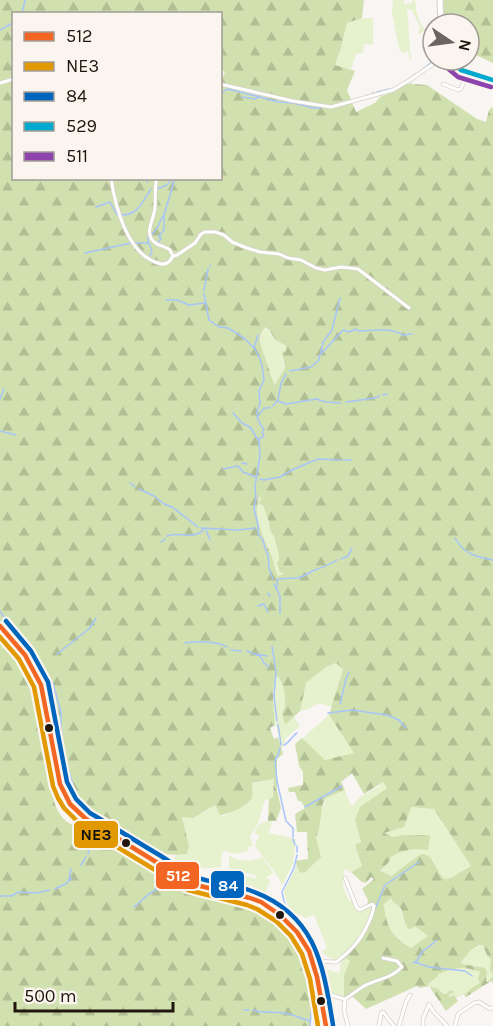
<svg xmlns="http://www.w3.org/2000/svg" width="493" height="1026" font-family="Karla,sans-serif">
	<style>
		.grass { fill: #e6f1ce }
		.forest { fill: url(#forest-firs); fill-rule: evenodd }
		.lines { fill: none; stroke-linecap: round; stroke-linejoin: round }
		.stream { stroke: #a8c5f9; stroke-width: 1.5 }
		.street-casing { stroke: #d6d0ca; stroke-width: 4.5 }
		.secondary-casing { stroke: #d6d0ca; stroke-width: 7 }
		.street { stroke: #fefefd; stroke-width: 3 }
		.secondary { stroke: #fefefd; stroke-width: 5 }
		.bus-1-casing { stroke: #fbf5f0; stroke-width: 9 }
		.bus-2-casing { stroke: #fbf5f0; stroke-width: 9 }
		.bus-3-casing { stroke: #fbf5f0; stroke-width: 9 }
		.bus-4-casing { stroke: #fbf5f0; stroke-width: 9 }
		.bus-5-casing { stroke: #fbf5f0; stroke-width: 9 }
		.bus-1 { stroke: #f26522; stroke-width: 4.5 }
		.bus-2 { stroke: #e29801; stroke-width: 4.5 }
		.bus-3 { stroke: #0065bd; stroke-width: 4.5 }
		.bus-4 { stroke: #00a9ce; stroke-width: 4.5 }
		.bus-5 { stroke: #8e44ad; stroke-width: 4.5 }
		.bus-dot { fill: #20160d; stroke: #fbf5f0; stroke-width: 2 }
		.line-badge { stroke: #fbf5f0; stroke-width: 2 }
		.badge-label { font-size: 16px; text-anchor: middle; font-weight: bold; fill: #fff }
		.pale-badge-label { font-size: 16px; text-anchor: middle; font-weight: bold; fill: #111 }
	</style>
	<defs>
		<pattern id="forest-firs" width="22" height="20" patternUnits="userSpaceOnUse" patternTransform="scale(1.5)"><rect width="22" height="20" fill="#d0e0af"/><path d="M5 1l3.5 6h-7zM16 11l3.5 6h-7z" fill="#b2bf95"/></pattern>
	</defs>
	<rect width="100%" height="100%" fill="#f8f5f3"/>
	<!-- grass -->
	<g class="grass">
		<path d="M393,0H404V4L412,3L413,0H415C416,12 418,21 425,30L418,35L420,27L411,9L407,10L411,59L410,60L408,51L404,53L399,49L392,12Z"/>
		<polygon points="362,18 373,18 373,45 366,44 364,45 363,53 356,54 351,70 335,65 341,48 347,23"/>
		<polygon points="265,327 276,340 286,346 286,351 282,359 285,368 275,386 269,373 267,364 260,347 262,330"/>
		<path d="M260,495L261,500L259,502L263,505L269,522L270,531L274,536L279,556V560L277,562L279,571L284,574L278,576C275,570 274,563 272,557C264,537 252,517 260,495Z"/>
		<polygon points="336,663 343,668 332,707 319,703 309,709 300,711 305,683 326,667"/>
		<path d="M277,675C285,684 288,703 282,714L285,724L294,717L300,726L286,738L282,749C276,726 267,698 277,675Z"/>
		<polygon points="329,715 355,754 325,760 302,739"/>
		<path d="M274,779L273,798L265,800L258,823L250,837L253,846L247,847L249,851L233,854L226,851L222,853L221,867L196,869L186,866L182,876L168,868L176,855L187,854V839L182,817L203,813L215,805L220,815L223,816C240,808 256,806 251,784Z"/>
		<path d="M383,782L387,788L360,807L361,842L355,846L362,866L350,872L345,869L343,870L345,878L343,881V887L349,901L352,900L356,908L359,911L372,905L374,908L367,923L350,949L335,961L321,952L327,948L314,915L305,918C300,914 297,914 291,917L284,892L297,865L300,873L305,872L319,829L320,817L326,798L345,790L350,804L352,806L360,797L378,787Z"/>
		<polygon points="410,807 434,808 472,867 451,878 445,879 440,875 433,860 400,870 390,876 381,871 389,862 391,857 398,853 421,848 430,835 402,835 393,837 383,833"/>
		<polygon points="268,821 272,822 269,833 296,839 293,864 282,885 278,877 255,846 259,835 254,833 259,824"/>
		<path d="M229,856C240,861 250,863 262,857L273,873L266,878L270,880L263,900L243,893L246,876L256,879L257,876L229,868Z"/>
		<path d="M391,898L400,908L406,926L408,929H411L415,926L428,936L411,948C391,936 386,926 384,904Z"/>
		<polygon points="483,944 487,955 491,960 493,976 488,982 486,981 487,974 477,966 463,964 461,962 471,950"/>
		<polygon points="347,958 351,961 344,975 344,997 331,994 326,969 339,973 341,962"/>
		<polygon points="456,967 466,968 480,972 480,983 474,986 469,992 456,998 454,995 450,998 448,995 454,992 450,990 446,994 443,994 439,989 429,986 428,985 438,974"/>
	</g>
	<!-- forest -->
	<g class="forest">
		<path d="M0,0H364L362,18L347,23L341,48L335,65L355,71L347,90L356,112L375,103L380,97L397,90L408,83L409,84L411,83L412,84L427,85L477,119L486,122L489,110L492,107H493V983L491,981L466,997L464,995C470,990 473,986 480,983L478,979L480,972C461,965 456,968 438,974V976L428,984L429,986L439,989L443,994H446L450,990L455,992L448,995L450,997L454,995L458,1001L446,1011L429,986L420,988L417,986L366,1009L352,996L344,997V975L350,961L347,958L338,963L336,962L351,951L370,921L375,907L374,905L367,906L368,900L362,889L374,879L371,877L366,883L362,882L351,872L362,866L355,845L361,842L355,819L360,807L387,788L383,782L364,794L352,773L341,782L345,790L326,798L323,803L319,829L316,838L321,857L305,872L300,873L295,861L308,859L307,832H297L295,814L305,808L301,801H298L295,792H289L288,788L303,785V772L299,766L295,744L302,738L325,760L354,753L329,715L343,669L336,663L326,667L306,683L300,711L285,725L282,714C288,703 285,685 277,675C270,689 274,709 275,725L270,728L274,739L278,737L283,754L277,759V790L281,808L276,821H268L269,799L273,797L274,779L252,783C252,788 254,794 251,799C248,806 227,815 220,815L215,805L193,818L182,817L189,846L187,854C167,856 157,854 140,844L135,847L87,817L92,813L75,793L66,796L62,783L42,681L0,624ZM14,14H220L221,69L225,72L222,79H220V178H14ZM265,327L269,330L276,340L286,346V351L282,352L285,368L275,385C271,377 270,372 267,363C263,351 255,339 265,327ZM260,496L261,500L259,502V504L263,505L269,522L270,531L274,536L279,556V560L277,562L279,571L284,574L278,576C275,570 274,563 272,557C265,539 251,516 260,496ZM411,807L434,809L471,866L451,878L445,879C434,871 436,855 421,854L391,876L379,870H381L389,862L391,857C402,850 416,848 428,850L430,835H402L393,837L384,833L404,827ZM391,898C393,903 398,904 401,909C404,916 404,923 408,929H411L415,926L428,936L411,948C391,936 386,926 384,904ZM479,945H483L487,955L491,960L490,969L493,976L488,982L486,981L487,972L485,968L463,964L461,962L471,950Z"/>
		<polygon points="443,0 493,0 493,63 469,52 469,24 445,24"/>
		<path d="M0,629L24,657L38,682L61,790L53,796C56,812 66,829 84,825L137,862L143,863L167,882L197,897L250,907L268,916L293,939L307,968L313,995L310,1026H0Z"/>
	</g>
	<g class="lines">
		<!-- stream -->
		<g class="stream">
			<polyline points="164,12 164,14"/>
			<polyline points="22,14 25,0"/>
			<polyline points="0,30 14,22"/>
			<polyline points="428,65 433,62"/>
			<polyline points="423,69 427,66"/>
			<polyline points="410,78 422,70"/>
			<polyline points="377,92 390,89"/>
			<polyline points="220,93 228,89 279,102 293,103 313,108 321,108"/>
			<polyline points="370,95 374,93"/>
			<polyline points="366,96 368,95"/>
			<polyline points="242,97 255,99 259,97"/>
			<polyline points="147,182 148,178"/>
			<polyline points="157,189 167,185 173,178"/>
			<polyline points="96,207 110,202 117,215"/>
			<path d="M122,215C139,215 143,200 151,189"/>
			<polyline points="152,234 158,227 161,219 164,215 175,178"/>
			<polyline points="158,242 161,239 159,236 164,230 164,216"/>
			<polyline points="135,243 148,243 148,237"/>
			<polyline points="149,243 152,251 150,256"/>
			<polyline points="85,253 131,243"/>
			<polyline points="210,266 210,265"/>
			<polyline points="204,290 208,269"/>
			<polyline points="204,293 209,320 219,327 228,328 244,338 255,349 259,357 262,365 264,380 259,391 260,404 257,411 257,414"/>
			<polyline points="166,300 177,300 189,305 205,303"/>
			<polyline points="254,348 258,335"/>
			<polyline points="321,352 323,342 332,330 340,298"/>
			<path d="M290,371L311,367L319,360V356L343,330L349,332L356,329L358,331C370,331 393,327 403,335L412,334"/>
			<polyline points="383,395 387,394"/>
			<polyline points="0,399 4,389"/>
			<polyline points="277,401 287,404 316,399 326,402 341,403"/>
			<polyline points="346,402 375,398 379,396"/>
			<polyline points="273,406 278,400 281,383 286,374"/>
			<polyline points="270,407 269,408 264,408 257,417 261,426 264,429 262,433 264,435 263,437 259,438 260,456 255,486 256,498 254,509 258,525 258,533 260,537 263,540 265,548 268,555 269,568 273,579"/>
			<polyline points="233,413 242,423 251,428 258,440"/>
			<polyline points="0,431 16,435"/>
			<polyline points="343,460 351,460"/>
			<polyline points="242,463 247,464"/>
			<polyline points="223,469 238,466 243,472 256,477"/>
			<polyline points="260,479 264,480 280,477 294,469 318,459 340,460"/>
			<polyline points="130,483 135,487"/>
			<polyline points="139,489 154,496 164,504 172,507 198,527"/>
			<polyline points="201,528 237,530 256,528"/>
			<polyline points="206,530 210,540"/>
			<path d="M167,536C180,531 194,541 204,529"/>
			<path d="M455,538C463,554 477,557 493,560"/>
			<polyline points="161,542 165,539"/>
			<polyline points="341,559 348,556 352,548"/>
			<polyline points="274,584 280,596 280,613"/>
			<path d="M277,588V580C284,577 290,579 297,578C304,577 309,572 315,570C324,566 328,566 337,560"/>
			<polyline points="268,593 270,596"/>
			<polyline points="258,606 264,604 268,612"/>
			<polyline points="0,611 9,625 23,638 32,650 53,684 61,712 61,725 64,754 75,792 87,809 101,821 117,831 121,835 122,838"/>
			<path d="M185,643C197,641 217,641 227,647"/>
			<polyline points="272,646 276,672 274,696 277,721"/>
			<polyline points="231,650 241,651"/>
			<polyline points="247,651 260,656 264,663 269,667"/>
			<polyline points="57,654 90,628 96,618"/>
			<polyline points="256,654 267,656"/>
			<polyline points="340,704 346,679 349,672"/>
			<polyline points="328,713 352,710 387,715 399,720 406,728"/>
			<polyline points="278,724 281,745"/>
			<path d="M284,745C290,742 292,736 297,733"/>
			<polyline points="280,748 278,755 275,760 277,781 286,821 293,828 293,837"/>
			<polyline points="305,807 342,786"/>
			<polyline points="293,839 295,845"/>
			<polyline points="120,844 121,849 124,851 133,852 137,854"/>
			<polyline points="297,852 297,846"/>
			<polyline points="88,854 91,840 98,830"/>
			<polyline points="139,856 140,857"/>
			<polyline points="141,859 161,876"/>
			<polyline points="81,865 86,857"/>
			<polyline points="163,878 192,892"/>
			<polyline points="69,880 71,869"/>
			<polyline points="55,889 67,883 72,878"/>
			<polyline points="201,891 205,891"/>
			<polyline points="206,891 220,894 232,901 246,900"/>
			<polyline points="0,896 11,896 19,892 36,893 50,890"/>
			<path d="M248,901C254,903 267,908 272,913C275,917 277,921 281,926"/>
			<polyline points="134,907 149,894 157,889 161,876"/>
			<polyline points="376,907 385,885 419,862"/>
			<polyline points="293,924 284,901 282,892 294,868 297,855"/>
			<polyline points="294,934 294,938 307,967 313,991 310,1026"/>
			<polyline points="415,962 429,967 465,971 472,976"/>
			<path d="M413,963L417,961C420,951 428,948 436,941"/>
			<polyline points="244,1010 249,1010"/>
			<path d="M253,1010C262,1014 273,1011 282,1013C293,1014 300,1018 310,1021"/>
		</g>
		<!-- street casing -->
		<g class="street-casing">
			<g id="street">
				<polyline points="0,83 14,79"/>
				<polyline points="220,84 293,101 331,107 393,90 410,80 439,60"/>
				<polyline points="443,84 458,90 461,89 467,73"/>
				<path d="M111,178C115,206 127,254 158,263C165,266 170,262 173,256"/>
				<path d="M157,178C154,189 156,198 155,208C154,220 142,235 157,244C161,246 166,247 170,250L173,256"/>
				<polyline points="173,256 177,255 195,243 201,234 205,232 215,232 224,235 232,242 247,248 260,252 279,254 288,258 301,260 316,268 325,270 341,267 358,269 409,308"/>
				<path d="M313,961L336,962C341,958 347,954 351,949C361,940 372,919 374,906L372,904L360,910L357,908L345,878"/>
				<polyline points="322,995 331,995 344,999"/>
				<path d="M345,999C352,995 358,989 366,985C378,979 392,978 402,967L397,961L383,958"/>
				<polyline points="345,999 344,1010 348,1026"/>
				<polyline points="379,1026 381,1013 383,1012 394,1026"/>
				<polyline points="399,1026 406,1002 410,995"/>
				<polyline points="423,1026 423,1019 429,1004 433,1011 447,1026"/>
				<polyline points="455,1026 458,1014 474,1003 479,1002 490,1009 493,1007"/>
			</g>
		</g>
		<!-- secondary casing -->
		<g class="secondary-casing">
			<g id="secondary">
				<polyline points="440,0 441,24"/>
				<polyline points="450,60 461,70 493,80"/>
				<path d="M0,626L25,655L33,669L41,685L60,784C65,800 73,809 86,819L192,884C211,890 231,891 250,898C279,908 304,933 313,962C320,982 322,1005 326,1026"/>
			</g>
		</g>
		<!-- street -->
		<use href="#street" class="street"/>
		<!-- secondary -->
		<use href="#secondary" class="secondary"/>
		<!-- bus-1 casing -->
		<g class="bus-1-casing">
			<polyline id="bus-1" points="0,626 25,655 41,685 60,784 70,804 86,819 192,884 250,898 261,902 280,915 297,932 309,951 317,977 326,1026"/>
		</g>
		<!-- bus-2 casing -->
		<g class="bus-2-casing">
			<polyline id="bus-2" points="0,637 19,659 34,687 53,786 58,798 64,808 81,825 188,890 247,905 257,909 276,921 291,936 302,954 310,979 318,1026"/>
		</g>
		<!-- bus-3 casing -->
		<g class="bus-3-casing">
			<path id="bus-3" d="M6,621L31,651L48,682L67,782L76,799L90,813C114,827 137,842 161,856C172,863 184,872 196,877C213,884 232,884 249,890C316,913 323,964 333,1025"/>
		</g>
		<!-- bus-4 casing -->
		<g class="bus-4-casing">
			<polyline id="bus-4" points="450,60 461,70 493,80"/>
		</g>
		<!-- bus-5 casing -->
		<g class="bus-5-casing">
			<polyline id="bus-5" points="445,66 458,77 491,87"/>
		</g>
		<!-- bus-1 -->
		<use href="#bus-1" class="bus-1"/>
		<!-- bus-2 -->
		<use href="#bus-2" class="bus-2"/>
		<!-- bus-3 -->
		<use href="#bus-3" class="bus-3"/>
		<!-- bus-4 -->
		<use href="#bus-4" class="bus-4"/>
		<!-- bus-5 -->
		<use href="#bus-5" class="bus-5"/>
	</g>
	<!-- markers -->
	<g class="bus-dot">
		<circle cx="49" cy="728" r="5"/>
		<circle cx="126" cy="843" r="5"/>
		<circle cx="280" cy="915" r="5"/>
		<circle cx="321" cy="1001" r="5"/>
	</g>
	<g class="line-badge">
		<rect x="73" y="820" width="46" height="29" rx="6" fill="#e29801"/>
		<rect x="155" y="861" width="45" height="29" rx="6" fill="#f26522"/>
		<rect x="210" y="870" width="35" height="29" rx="6" fill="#0065bd"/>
	</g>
	<g class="badge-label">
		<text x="178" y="881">512</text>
		<text x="228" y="891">84</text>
	</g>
	<g class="pale-badge-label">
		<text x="96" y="840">NE3</text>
	</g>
	<!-- legend -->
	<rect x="12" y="12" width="210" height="168" fill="#fbf5f0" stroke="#a39c95" stroke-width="1.5"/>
	<rect x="24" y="32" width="30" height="9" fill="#f26522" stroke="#a39c95" stroke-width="1.5"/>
	<text x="66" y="42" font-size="18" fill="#20160d">512</text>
	<rect x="24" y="62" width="30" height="9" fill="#e29801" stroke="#a39c95" stroke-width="1.5"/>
	<text x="66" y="72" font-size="18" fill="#20160d">NE3</text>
	<rect x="24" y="92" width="30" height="9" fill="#0065bd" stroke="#a39c95" stroke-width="1.5"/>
	<text x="66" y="102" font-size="18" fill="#20160d">84</text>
	<rect x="24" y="122" width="30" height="9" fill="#00a9ce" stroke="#a39c95" stroke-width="1.5"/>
	<text x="66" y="132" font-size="18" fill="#20160d">529</text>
	<rect x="24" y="152" width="30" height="9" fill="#8e44ad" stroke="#a39c95" stroke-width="1.5"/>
	<text x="66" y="162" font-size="18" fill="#20160d">511</text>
	<!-- north arrow -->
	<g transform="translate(451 42) rotate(103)"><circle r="28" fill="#fbf5f0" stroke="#a39c95" stroke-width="1.5"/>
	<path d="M0-4.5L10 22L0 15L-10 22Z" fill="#6c645e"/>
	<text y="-9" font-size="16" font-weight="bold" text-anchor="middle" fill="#20160d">N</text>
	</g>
	<!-- scale -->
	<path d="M15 1002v9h158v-9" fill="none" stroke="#20160d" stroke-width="3"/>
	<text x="24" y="1002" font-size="18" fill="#20160d" stroke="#fbf5f0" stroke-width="4.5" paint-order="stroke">500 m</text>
</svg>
